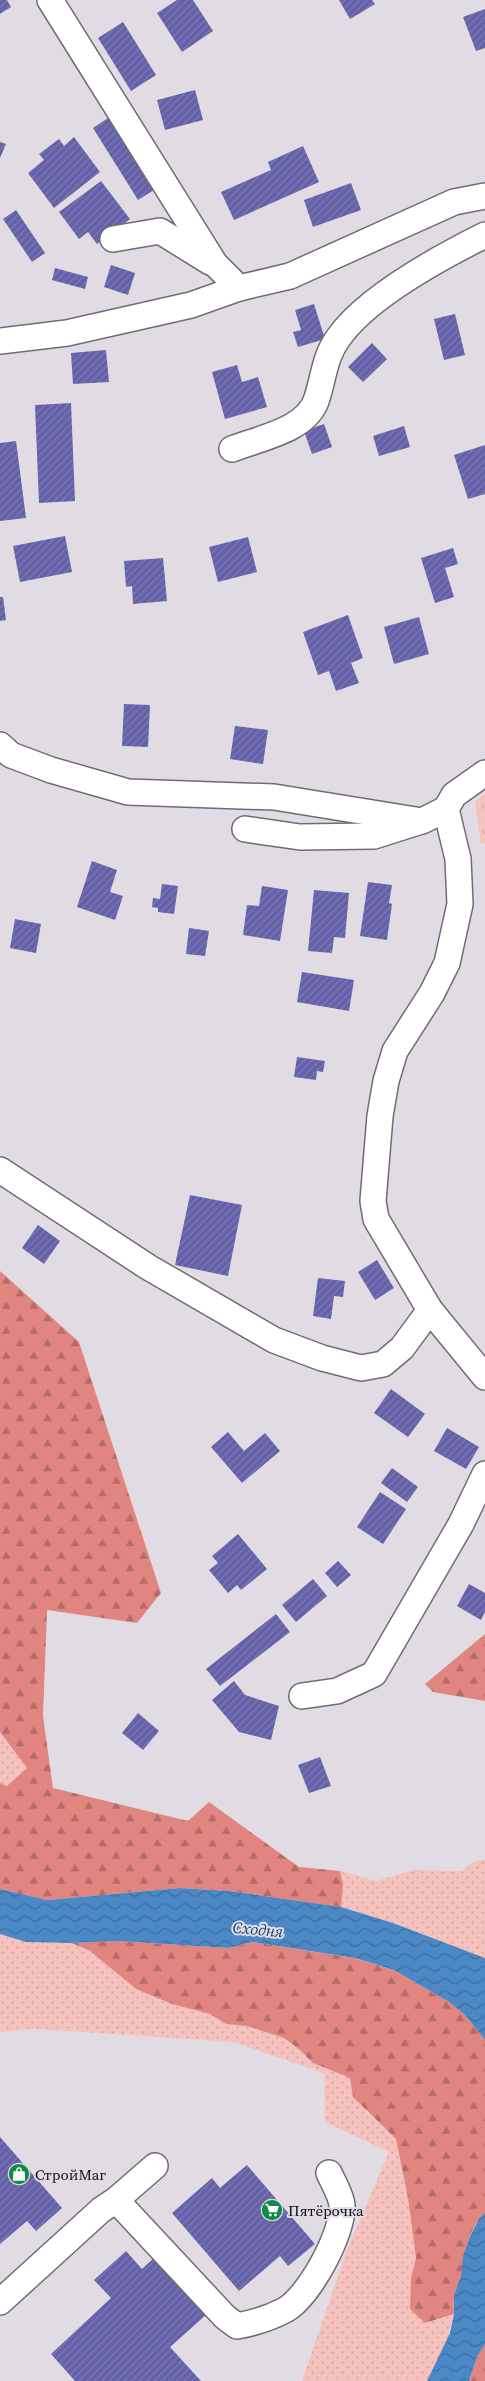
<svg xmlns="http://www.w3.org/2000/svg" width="485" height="2381" font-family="'Source Serif 4',serif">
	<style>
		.grass { fill: url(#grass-dots) }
		.forest { fill: url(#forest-firs) }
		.park { fill: url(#park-tufts) }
		.water { fill: url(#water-waves) }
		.building { fill: url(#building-hatch) }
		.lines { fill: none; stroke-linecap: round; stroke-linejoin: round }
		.minor-casing { stroke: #716c73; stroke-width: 28 }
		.minor { stroke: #fff; stroke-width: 25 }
		.labels { text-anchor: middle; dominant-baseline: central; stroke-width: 4; stroke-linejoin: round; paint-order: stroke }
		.poi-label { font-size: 15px; fill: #100e11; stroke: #e1dce3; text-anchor: start }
		.water-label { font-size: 16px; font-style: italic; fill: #123e67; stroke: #e1dce3 }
	</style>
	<defs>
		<pattern id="grass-dots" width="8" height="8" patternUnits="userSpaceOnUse" patternTransform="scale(1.25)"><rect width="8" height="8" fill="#f6c2be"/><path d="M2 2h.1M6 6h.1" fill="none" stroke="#d2a6a2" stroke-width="1.8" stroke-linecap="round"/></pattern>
		<pattern id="forest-firs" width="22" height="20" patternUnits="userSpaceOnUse" patternTransform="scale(1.25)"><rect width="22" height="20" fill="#e18581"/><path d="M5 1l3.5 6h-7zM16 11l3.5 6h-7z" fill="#b56b68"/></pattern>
		<pattern id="park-tufts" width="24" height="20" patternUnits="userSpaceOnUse" patternTransform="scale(1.25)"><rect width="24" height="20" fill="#f6c2be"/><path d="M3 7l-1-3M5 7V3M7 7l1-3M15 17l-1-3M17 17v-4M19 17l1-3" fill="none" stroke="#d2a6a2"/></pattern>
		<pattern id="water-waves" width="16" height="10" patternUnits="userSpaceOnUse" patternTransform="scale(1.25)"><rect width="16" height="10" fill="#4c88c6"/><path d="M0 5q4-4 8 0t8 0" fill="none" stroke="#3e6e9f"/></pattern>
		<pattern id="building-hatch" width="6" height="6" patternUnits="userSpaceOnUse" patternTransform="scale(1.25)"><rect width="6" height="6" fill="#6460aa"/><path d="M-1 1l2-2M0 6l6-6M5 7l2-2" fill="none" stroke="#7d7aae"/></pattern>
	</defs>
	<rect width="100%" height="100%" fill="#e1dce3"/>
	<!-- grass -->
	<g class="grass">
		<polygon points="0,1732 27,1768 7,1787 0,1783"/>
		<polygon points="485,1860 485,1958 393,1923 341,1907 343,1885 340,1871 376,1881 413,1870 462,1871 476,1861"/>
		<polygon points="0,1934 26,1942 72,1943 90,1951 136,1989 172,2004 210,2014 226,2024 247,2026 284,2038 299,2049 313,2063 350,2078 366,2111 396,2139 408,2198 416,2258 411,2278 425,2323 454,2314 446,2344 427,2381 302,2381 347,2250 389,2152 325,2122 324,2073 233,2042 37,2029 0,2032"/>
	</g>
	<!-- forest -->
	<g class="forest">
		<polygon points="0,1271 79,1342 161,1593 137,1623 47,1610 43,1716 53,1788 188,1821 209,1802 299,1867 340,1871 343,1885 341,1907 230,1891 180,1888 47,1900 0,1889 0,1783 7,1786 27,1768 0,1732"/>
		<polygon points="485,1634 485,1701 433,1692 425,1684"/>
		<path d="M118,1941L229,1948L252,1942L354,1958L394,1970L449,2002L465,2015L485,2040V2213C467,2230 465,2253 461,2275C460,2282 456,2288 455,2294C453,2300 454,2308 454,2314L425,2323L410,2309L411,2278L416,2258L408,2198L396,2139L353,2097L350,2078L313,2063L299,2049L284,2038L247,2026L226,2024L210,2014L172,2004L136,1989L90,1951L72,1943Z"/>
		<polygon points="485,2344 485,2381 469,2381 477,2357"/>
	</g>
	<!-- park -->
	<polygon class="park" points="485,793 485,843 481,844 475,802"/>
	<!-- water -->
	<g class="water">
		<polygon points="180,1888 230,1891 341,1907 393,1923 485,1958 485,2040 465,2015 449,2002 394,1970 355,1958 252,1942 229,1948 118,1941 72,1943 26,1942 0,1934 0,1889 47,1900"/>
		<polygon points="485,2213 485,2344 477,2357 469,2381 427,2381 450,2333 454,2314 454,2295 461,2276 463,2256 470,2236 479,2219"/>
	</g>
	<!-- building -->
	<g class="building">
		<polygon points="0,0 7,0 11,7 0,14"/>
		<polygon points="177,0 193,0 213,31 182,52 157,13"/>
		<polygon points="339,0 372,0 375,4 350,19"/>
		<polygon points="485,9 485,48 476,51 463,17"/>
		<polygon points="123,22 156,75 131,91 98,38"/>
		<polygon points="195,90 203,120 165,130 157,100"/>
		<polygon points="111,116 157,188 138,200 93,128"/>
		<polygon points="74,137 100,172 54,208 28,173 44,160 39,154 59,139 64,146"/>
		<polygon points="0,142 6,144 0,158"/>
		<polygon points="303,146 319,182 234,220 221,192 271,170 268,162"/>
		<polygon points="101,181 130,219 97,244 88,232 79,239 59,212"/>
		<polygon points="351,183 361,210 313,227 304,200"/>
		<polygon points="16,210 45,253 32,262 3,219"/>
		<polygon points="111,265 135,273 128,295 104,287"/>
		<polygon points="55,268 88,277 85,289 52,280"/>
		<polygon points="314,304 325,339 298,347 293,332 301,330 295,310"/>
		<polygon points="455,314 465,355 444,360 434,319"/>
		<polygon points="372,343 387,359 363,382 348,367"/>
		<polygon points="106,350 109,382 73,384 71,353"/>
		<polygon points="237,365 242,382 258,377 267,407 225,419 212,372"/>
		<polygon points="71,403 75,501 39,503 35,405"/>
		<polygon points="324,424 332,447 312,454 304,431"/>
		<polygon points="404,426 410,447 379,456 373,436"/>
		<polygon points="16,441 26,518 0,521 0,443"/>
		<polygon points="485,445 485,494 468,499 454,455"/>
		<polygon points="65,536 72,572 20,582 13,546"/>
		<polygon points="248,537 257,572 218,582 209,547"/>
		<polygon points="453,548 458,564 445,568 454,597 435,603 421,558"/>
		<polygon points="163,558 167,601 133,604 132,586 126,587 124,561"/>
		<polygon points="0,597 3,597 6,620 0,621"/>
		<polygon points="348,615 363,658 351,663 359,683 336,691 329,671 318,675 303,632"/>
		<polygon points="419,617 429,654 394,664 384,627"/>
		<polygon points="124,704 150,705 148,747 122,746"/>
		<polygon points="235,726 268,730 263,764 230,759"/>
		<polygon points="92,861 117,870 110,892 123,896 115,920 77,907"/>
		<polygon points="368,882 392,885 389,903 392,904 387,940 360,936"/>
		<polygon points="162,884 178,886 174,914 158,912 158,908 152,907 153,898 160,899"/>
		<polygon points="262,886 288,890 280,941 243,935 247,905 259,906"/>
		<polygon points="314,890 349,893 345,938 334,937 332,953 308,951"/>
		<polygon points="15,919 41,924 36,953 10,948"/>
		<polygon points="189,928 209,931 205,956 186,954"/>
		<polygon points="302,972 354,980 349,1011 297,1002"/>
		<polygon points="297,1057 325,1061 323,1072 317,1071 316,1080 294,1077"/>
		<polygon points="190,1195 242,1205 228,1276 175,1265"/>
		<polygon points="38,1225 60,1241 44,1264 22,1248"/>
		<polygon points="377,1260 394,1288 375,1300 358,1272"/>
		<polygon points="318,1278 345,1281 343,1297 334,1296 331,1319 313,1316"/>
		<polygon points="391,1389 425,1414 408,1437 374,1413"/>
		<polygon points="447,1428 479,1447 466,1469 434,1451"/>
		<polygon points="228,1432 244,1451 265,1433 280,1451 242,1483 211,1447"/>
		<polygon points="392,1468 418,1487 407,1502 381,1483"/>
		<polygon points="380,1492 406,1509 383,1544 357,1527"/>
		<polygon points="238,1534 267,1569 241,1590 237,1585 228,1593 209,1570 218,1563 212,1556"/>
		<polygon points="338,1561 351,1575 337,1587 325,1573"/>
		<polygon points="313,1579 327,1596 296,1622 282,1605"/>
		<polygon points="469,1584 485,1593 485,1612 481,1620 457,1606"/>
		<polygon points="276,1614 290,1632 220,1686 206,1669"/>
		<polygon points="234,1681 245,1695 279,1706 271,1740 239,1732 212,1700"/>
		<polygon points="138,1713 159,1731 143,1750 122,1733"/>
		<polygon points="320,1757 331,1786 309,1793 298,1765"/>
		<polygon points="0,2137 62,2208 36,2231 27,2221 0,2244"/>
		<polygon points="247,2165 315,2244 288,2266 280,2256 239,2291 172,2213 212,2178 220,2188"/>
		<polygon points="126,2251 142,2269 155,2257 207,2314 170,2347 201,2381 75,2381 51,2354 111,2298 94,2280"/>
	</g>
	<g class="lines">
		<!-- minor casing -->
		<g class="minor-casing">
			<g id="minor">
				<polyline points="50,0 215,264 239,288"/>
				<polyline points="113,239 160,231 210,262"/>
				<polyline points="0,341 67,333 191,305 239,288 290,276 454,202 485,196"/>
				<path d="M232,449C260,438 308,430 317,398C324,376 325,355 339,337C368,296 441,257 485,235"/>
				<polyline points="0,745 11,755 51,770 128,792 274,797 422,821 446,809"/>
				<polyline points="485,773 454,795 446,809 458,859 460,904 447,963 432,993 395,1051 386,1081 380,1116 373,1201 376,1219 430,1310 485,1377"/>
				<polyline points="245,829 300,837 374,836 418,822"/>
				<polyline points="0,1170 148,1267 274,1340 322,1358 361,1368 383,1364 402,1348 430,1310"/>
				<polyline points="302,1696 337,1691 374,1674 461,1524 485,1474"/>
				<polyline points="116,2200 155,2166"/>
				<path d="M0,2302L101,2210L116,2200L225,2317L237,2326C254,2323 270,2318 285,2310C309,2297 344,2232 342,2205C341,2195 333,2182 329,2173"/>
			</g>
		</g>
		<!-- minor -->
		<use href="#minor" class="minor"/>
	</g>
	<!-- icons -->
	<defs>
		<g id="shop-disc" transform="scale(1.125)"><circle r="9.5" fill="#0f8b46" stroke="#e1dce3"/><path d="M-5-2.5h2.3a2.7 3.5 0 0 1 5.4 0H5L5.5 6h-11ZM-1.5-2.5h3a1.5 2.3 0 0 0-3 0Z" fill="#fff"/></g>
		<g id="supermarket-disc" transform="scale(1.125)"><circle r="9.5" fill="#0f8b46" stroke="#e1dce3"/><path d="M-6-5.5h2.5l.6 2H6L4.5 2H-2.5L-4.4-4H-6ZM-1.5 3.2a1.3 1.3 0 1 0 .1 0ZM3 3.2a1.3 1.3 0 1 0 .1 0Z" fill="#fff"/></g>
	</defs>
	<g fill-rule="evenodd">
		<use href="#shop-disc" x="19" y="2174"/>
		<use href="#supermarket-disc" x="272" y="2210"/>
	</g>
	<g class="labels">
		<!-- poi labels -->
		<g class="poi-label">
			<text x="35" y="2174">СтройМаг</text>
			<text x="288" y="2210">Пятёрочка</text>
		</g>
		<!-- water labels -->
		<g class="water-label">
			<text transform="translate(258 1929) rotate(5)">Сходня</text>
		</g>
	</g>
</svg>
